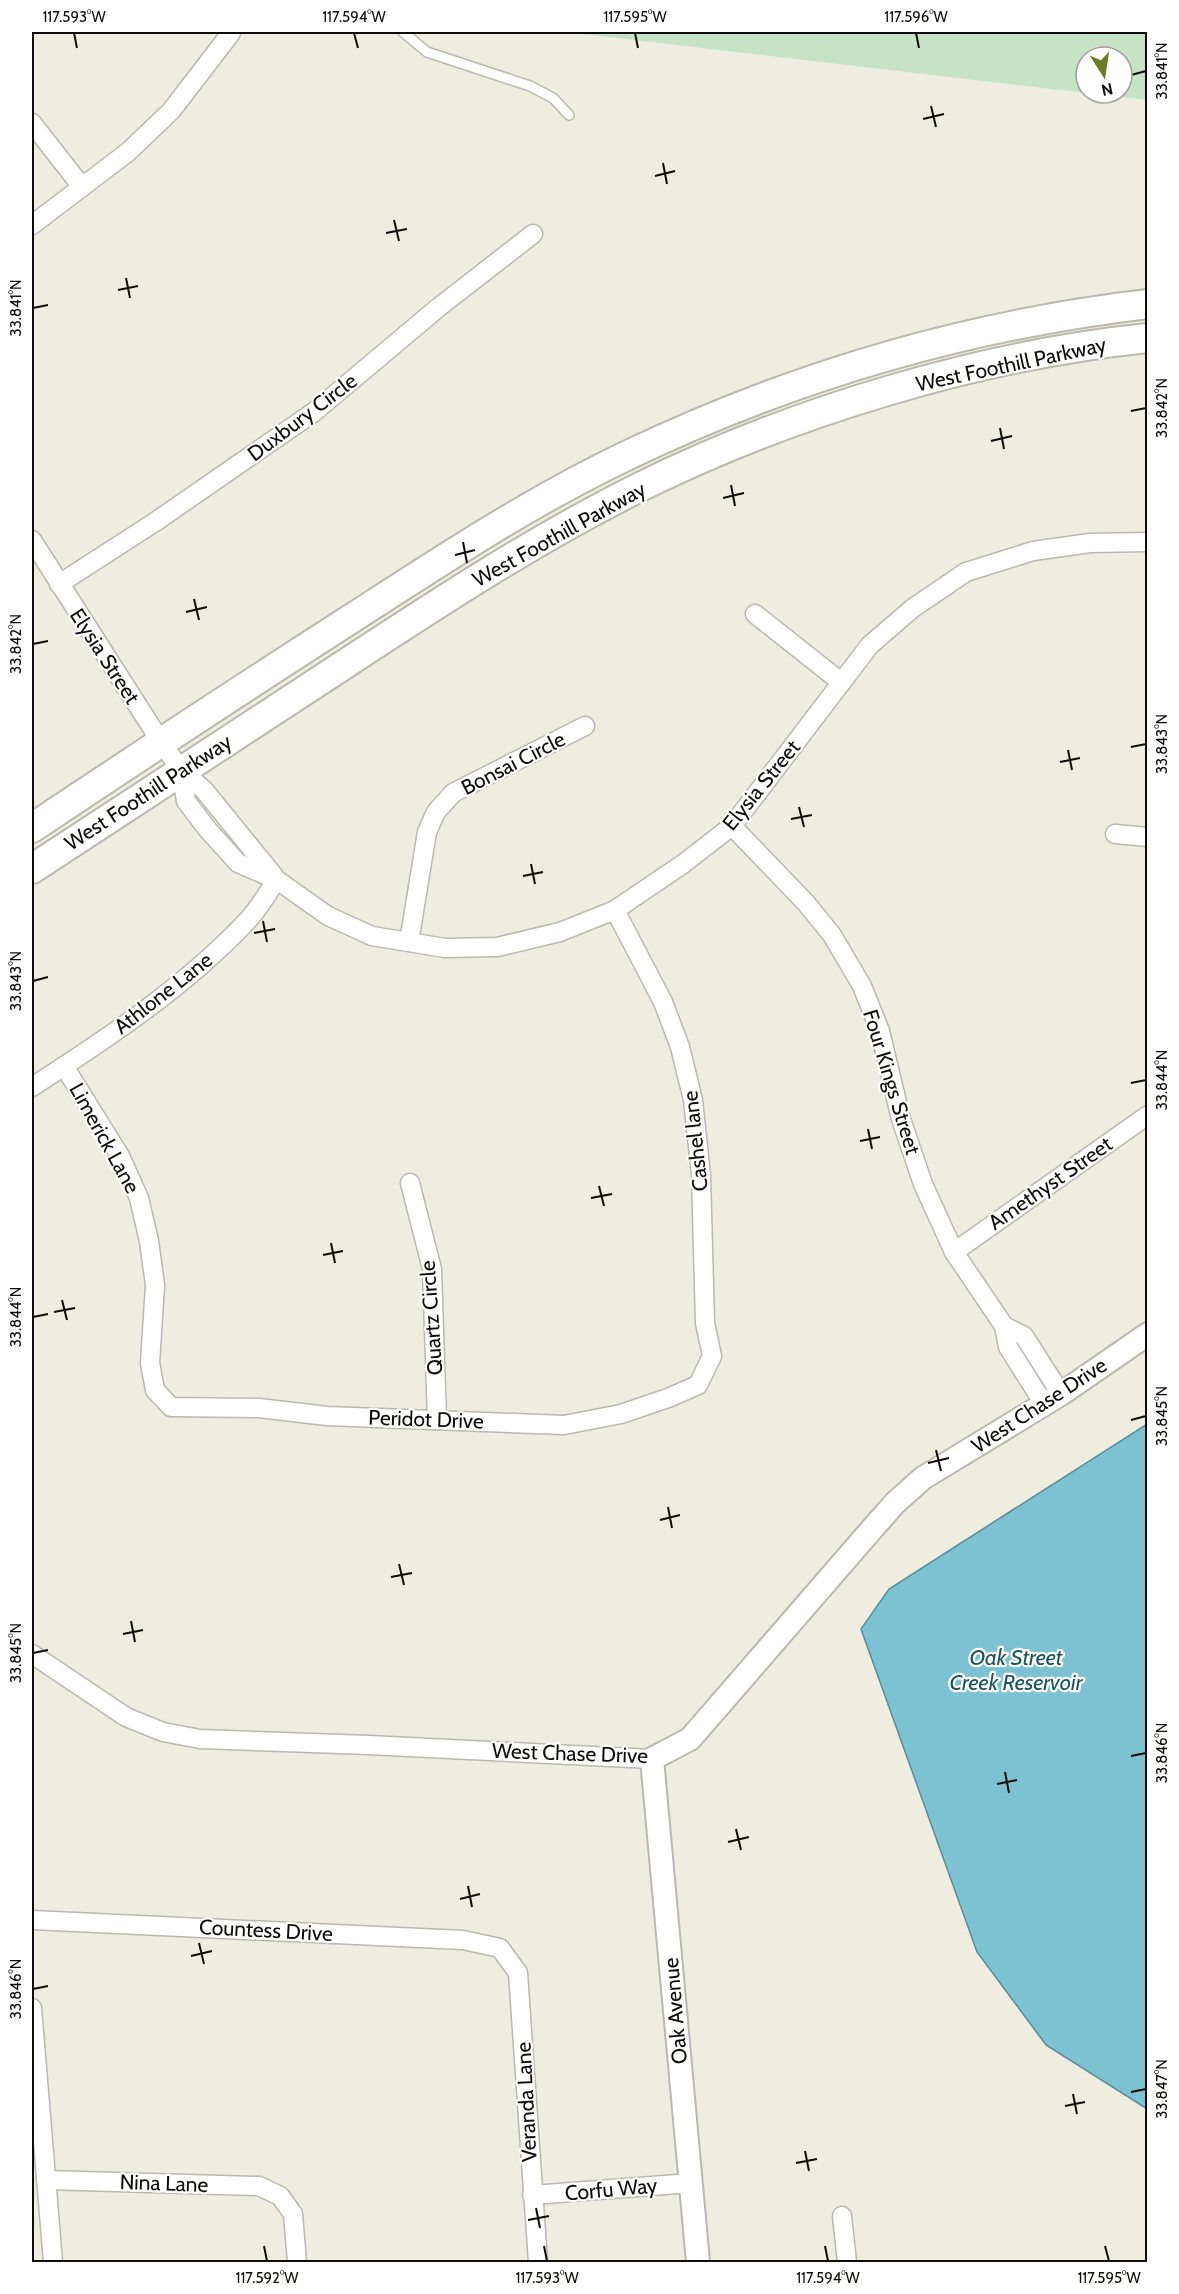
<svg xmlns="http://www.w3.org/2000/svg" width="1179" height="2294" font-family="Cabin,sans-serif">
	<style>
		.green { fill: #c7e3c6 }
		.water { fill: #7dc2d2; stroke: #5c8c96; stroke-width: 1.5 }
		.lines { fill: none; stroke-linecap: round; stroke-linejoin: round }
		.service-casing { stroke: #bbb8ad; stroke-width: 12 }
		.minor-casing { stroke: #bbb8ad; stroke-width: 21 }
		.tertiary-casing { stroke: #bbb8ad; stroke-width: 26 }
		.primary-casing { stroke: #bbb8ad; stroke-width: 32 }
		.service { stroke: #fff; stroke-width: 9 }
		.minor { stroke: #fff; stroke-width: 18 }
		.tertiary { stroke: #fff; stroke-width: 22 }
		.primary { stroke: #fff; stroke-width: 28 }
		.ticks { fill: none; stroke: #0e0d09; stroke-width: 2 }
		.labels { text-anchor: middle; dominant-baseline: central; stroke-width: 4.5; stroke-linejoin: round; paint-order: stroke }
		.street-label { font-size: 21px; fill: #0e0d09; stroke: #fff }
		.water-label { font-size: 22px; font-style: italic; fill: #1b5561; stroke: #fff }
		.neatline { fill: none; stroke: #0e0d09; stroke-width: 2 }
		.ticks-label { font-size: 15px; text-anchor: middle; fill: #0e0d09 }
	</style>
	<rect width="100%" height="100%" fill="#efece0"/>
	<!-- green -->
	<polygon class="green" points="566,32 1147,32 1147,100 1088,93 1122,93 1122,57 1086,57 1086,93"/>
	<!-- water -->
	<polygon class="water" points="1147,1424 1147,2109 1046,2045 977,1952 861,1629 889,1589"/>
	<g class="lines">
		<!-- service casing -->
		<g class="service-casing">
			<polyline id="service" points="403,32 427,52 530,86 553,98 569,115"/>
		</g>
		<!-- minor casing -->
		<g class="minor-casing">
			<g id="minor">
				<polyline points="32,123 82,187"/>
				<polyline points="32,225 128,152 171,111 231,33"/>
				<polyline points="32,540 161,742 181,770 204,790 274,876"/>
				<polyline points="59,584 155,522 314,412 439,307 533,234"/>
				<polyline points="755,614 841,682"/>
				<polyline points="181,770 186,801 208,830 238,863 277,880 328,916 372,936 445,948 497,947 560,932 615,910 683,864 732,826 870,645 913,608 966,572 1033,551 1090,543 1148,542"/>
				<polyline points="732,826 806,903 832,935 862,986 880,1031 901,1119 923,1184 954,1252 1004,1326 1008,1347 1044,1404"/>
				<polyline points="1115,834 1148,837"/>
				<polyline points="409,942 427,832 436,812 453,793 585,726"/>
				<polyline points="64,1066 120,1156 139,1198 149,1241 155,1285 150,1363 155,1390 171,1407 259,1408 327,1416 564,1425 621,1414 668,1398 698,1385 712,1356 705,1323 701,1175 693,1100 680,1047 663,1002 615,910"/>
				<path d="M32,1087C108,1038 185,987 247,921C259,909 267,893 277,880"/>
				<polyline points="410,1183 432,1269 437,1420"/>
				<polyline points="954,1252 1148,1115"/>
				<polyline points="1004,1326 1024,1336 1061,1394"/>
				<polyline points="32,1654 126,1717 163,1732 200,1739 369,1745 652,1759"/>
				<polyline points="32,1920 463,1940 500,1948 518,1973 538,2262"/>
				<polyline points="32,2008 53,2262"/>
				<polyline points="46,2180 259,2186 280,2196 293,2214 297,2262"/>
				<polyline points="532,2195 691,2183"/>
				<polyline points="842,2216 847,2262"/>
			</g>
		</g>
		<!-- tertiary casing -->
		<g class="tertiary-casing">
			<polyline id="tertiary" points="698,2262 652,1759 690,1739 872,1529 895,1503 923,1478 1061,1394 1148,1334"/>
		</g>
		<!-- primary casing -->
		<g class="primary-casing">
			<g id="primary">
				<path d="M32,828C140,756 248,685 357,615C445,558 532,501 626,456C791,377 967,325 1148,304"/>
				<path d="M32,869C135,801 238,733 342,666C438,603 534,540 638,488C789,413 979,355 1148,338"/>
			</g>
		</g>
		<!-- service -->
		<use href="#service" class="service"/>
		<!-- minor -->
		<use href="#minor" class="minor"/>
		<!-- tertiary -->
		<use href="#tertiary" class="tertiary"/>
		<!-- primary -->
		<use href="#primary" class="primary"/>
	</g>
	<!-- ticks -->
	<path class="ticks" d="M74,33L77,48M354,33L358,48M635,33L638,48M916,33L919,48M1131,75L1146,71M931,106L936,127M923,119L944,114M663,163L667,184M655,176L675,171M394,220L399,241M386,233L407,229M126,278L130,298M118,290L138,286M33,308L48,305M1131,411L1146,408M1000,428L1004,449M991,441L1012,436M731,485L735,506M723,498L744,493M463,542L467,563M455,555L475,550M194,599L199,620M186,612L207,607M33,644L48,641M1131,747L1146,744M1068,750L1072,770M1060,762L1080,758M799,807L804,827M791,819L812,815M531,864L535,884M523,876L543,872M263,921L267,942M254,933L275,929M33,981L48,977M1131,1083L1146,1080M868,1129L872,1149M860,1141L880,1137M599,1186L604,1206M591,1198L612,1194M331,1243L335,1263M323,1255L343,1251M62,1300L67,1320M54,1312L75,1308M33,1317L48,1314M1131,1420L1146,1416M936,1450L941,1471M928,1463L949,1458M668,1507L672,1528M660,1520L680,1515M399,1564L404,1585M391,1577L412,1573M131,1621L135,1642M123,1634L143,1630M33,1653L48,1650M1131,1756L1146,1753M1005,1772L1009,1793M997,1784L1017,1780M736,1829L741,1850M728,1842L749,1837M468,1886L472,1907M460,1899L480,1894M199,1943L204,1964M191,1956L212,1951M33,1989L48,1986M1131,2092L1146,2089M1073,2094L1077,2114M1065,2106L1085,2102M805,2151L809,2171M796,2163L817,2159M536,2208L540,2228M528,2220L549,2216M264,2246L267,2261M544,2246L547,2261M825,2246L828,2261M1105,2246L1109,2261"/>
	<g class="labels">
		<!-- street labels -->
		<g class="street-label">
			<text transform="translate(1011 364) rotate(-12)">West Foothill Parkway</text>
			<text transform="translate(302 417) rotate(-37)">Duxbury Circle</text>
			<text transform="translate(559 534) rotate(-29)">West Foothill Parkway</text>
			<text transform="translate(105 656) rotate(57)">Elysia Street</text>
			<text transform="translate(513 763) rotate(-27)">Bonsai Circle</text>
			<text transform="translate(761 785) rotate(-51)">Elysia Street</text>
			<text transform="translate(148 792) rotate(-33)">West Foothill Parkway</text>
			<text transform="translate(163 993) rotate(-38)">Athlone Lane</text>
			<text transform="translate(892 1082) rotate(73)">Four Kings Street</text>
			<text transform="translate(105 1138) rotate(61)">Limerick Lane</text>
			<text transform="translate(695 1141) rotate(-96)">Cashel lane</text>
			<text transform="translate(1050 1183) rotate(-35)">Amethyst Street</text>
			<text transform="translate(431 1318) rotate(-94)">Quartz Circle</text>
			<text transform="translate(1039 1405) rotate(-33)">West Chase Drive</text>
			<text transform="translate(426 1419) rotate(2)">Peridot Drive</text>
			<text transform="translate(570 1753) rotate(2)">West Chase Drive</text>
			<text transform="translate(266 1930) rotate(3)">Countess Drive</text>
			<text transform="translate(675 2011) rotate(-95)">Oak Avenue</text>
			<text transform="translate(526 2102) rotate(-93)">Veranda Lane</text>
			<text transform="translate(164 2183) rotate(2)">Nina Lane</text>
			<text transform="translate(611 2189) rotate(-5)">Corfu Way</text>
		</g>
		<!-- water labels -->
		<g class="water-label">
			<text x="1016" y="1657">Oak Street<tspan x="1016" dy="25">Creek Reservoir</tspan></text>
		</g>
	</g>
	<!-- border -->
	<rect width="1179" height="2294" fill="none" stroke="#ffffff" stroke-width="66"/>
	<!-- north arrow -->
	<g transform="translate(1104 75) rotate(168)"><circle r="28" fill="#ffffff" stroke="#9f9e9d" stroke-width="1.5"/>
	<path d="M0-4.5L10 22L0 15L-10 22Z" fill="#6c7b28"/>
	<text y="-9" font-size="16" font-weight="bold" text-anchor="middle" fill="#0e0d09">N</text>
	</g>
	<rect x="33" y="33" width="1113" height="2228" class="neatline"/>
	<g class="ticks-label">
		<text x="74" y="22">117.593°W</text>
		<text x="354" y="22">117.594°W</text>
		<text x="635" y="22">117.595°W</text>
		<text x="916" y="22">117.596°W</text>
		<text transform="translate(1162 71) rotate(-90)" y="5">33.841°N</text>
		<text transform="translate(16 308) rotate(-90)" y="5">33.841°N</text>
		<text transform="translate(1162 408) rotate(-90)" y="5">33.842°N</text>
		<text transform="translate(16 644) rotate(-90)" y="5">33.842°N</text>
		<text transform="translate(1162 744) rotate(-90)" y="5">33.843°N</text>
		<text transform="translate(16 981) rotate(-90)" y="5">33.843°N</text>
		<text transform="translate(1162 1080) rotate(-90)" y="5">33.844°N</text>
		<text transform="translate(16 1317) rotate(-90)" y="5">33.844°N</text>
		<text transform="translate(1162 1416) rotate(-90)" y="5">33.845°N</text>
		<text transform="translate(16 1653) rotate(-90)" y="5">33.845°N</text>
		<text transform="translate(1162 1753) rotate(-90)" y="5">33.846°N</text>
		<text transform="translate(16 1989) rotate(-90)" y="5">33.846°N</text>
		<text transform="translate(1162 2089) rotate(-90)" y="5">33.847°N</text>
		<text x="267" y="2283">117.592°W</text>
		<text x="547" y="2283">117.593°W</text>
		<text x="828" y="2283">117.594°W</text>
		<text x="1109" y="2283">117.595°W</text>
	</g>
</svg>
